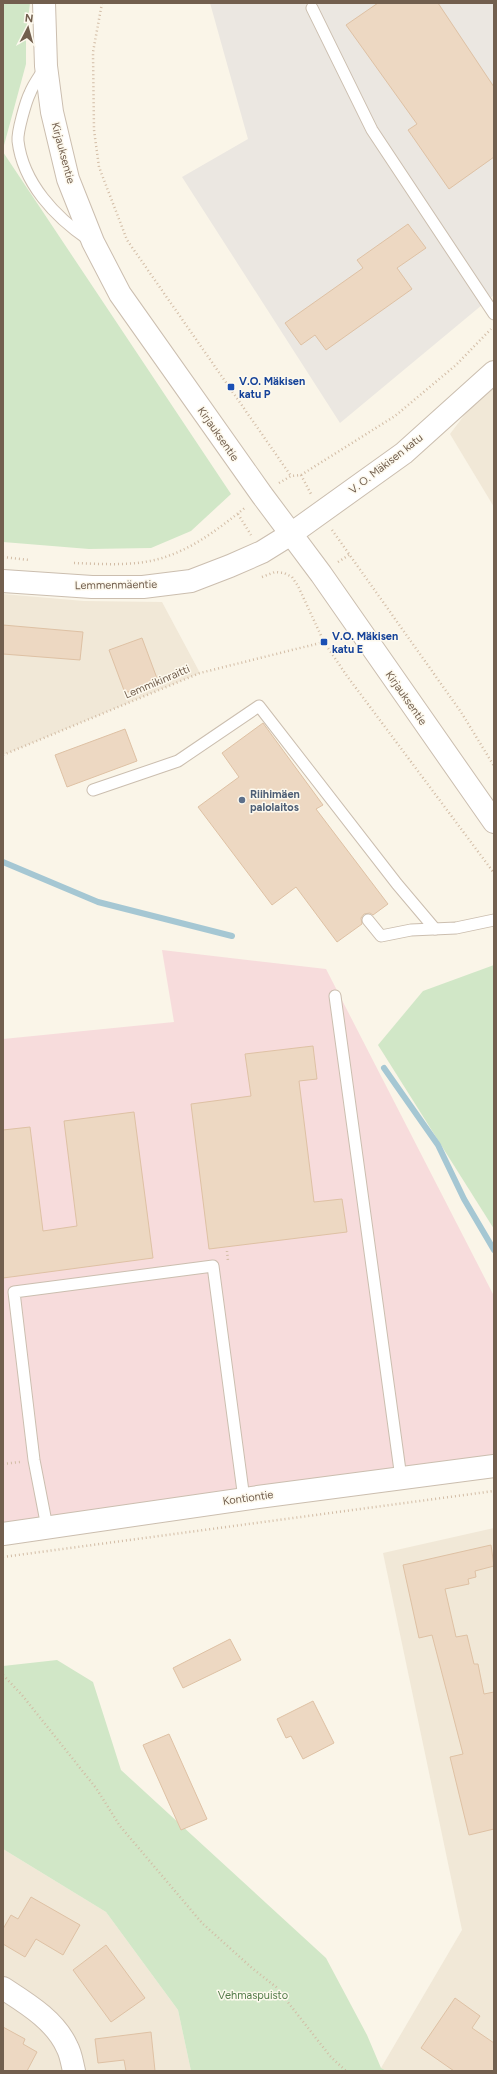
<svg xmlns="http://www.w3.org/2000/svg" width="497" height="2074" font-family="Figtree,sans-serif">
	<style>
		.residential { fill: #f1e8d7 }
		.industrial { fill: #ebe7e1 }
		.medical { fill: #f7dcdc }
		.green { fill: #d1e7c7 }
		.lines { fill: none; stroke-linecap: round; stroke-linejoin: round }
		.stream { stroke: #a5c7d3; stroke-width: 6 }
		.building { fill: #edd8c2; stroke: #dec1a4 }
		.service-casing { stroke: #cbbeaf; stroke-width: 13 }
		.minor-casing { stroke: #cbbeaf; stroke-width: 24 }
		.tertiary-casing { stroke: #cbbeaf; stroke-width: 24 }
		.path { stroke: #d2bca5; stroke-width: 2.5; stroke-dasharray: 1 3; stroke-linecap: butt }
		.service { stroke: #fff; stroke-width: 11 }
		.minor { stroke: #fff; stroke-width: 22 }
		.tertiary { stroke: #fff; stroke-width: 22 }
		.transit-dot { fill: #1a4fb4; stroke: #fdf9ee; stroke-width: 1.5 }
		.service-dot { fill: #5c6f8a; stroke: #fdf9ee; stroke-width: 1.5 }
		.labels { text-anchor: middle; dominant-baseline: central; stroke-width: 3; stroke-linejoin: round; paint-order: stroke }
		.street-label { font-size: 11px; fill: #725f4e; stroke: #fdf9ee }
		.transit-label { font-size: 11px; font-weight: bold; fill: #164399; stroke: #fdf9ee; text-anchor: start }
		.service-label { font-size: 11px; font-weight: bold; fill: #4e5e75; stroke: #fdf9ee; text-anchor: start }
		.park-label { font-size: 11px; fill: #547c4a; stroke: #fdf9ee }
	</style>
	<rect width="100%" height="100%" fill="#faf5e8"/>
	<!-- residential -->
	<g class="residential">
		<polygon points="494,376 494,507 450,434"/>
		<polygon points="3,594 84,601 162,602 200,673 3,755"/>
		<polygon points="494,1528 494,2071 387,2071 381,2068 462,1930 383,1553"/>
		<polygon points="3,1849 106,1912 178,2010 191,2071 3,2071"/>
	</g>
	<!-- industrial -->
	<polygon class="industrial" points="210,3 494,3 494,295 340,423 182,177 248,139"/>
	<!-- medical -->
	<polygon class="medical" points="162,950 326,969 494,1296 494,1466 3,1533 3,1039 174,1022"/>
	<!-- green -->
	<g class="green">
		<polygon points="3,3 30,3 26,37 26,64 3,149"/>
		<polygon points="3,152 231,494 191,531 151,548 89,549 3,542"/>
		<polygon points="494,965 494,1229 378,1045 423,991"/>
		<polygon points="57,1660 93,1682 121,1770 326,1958 367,2035 381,2068 387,2071 191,2071 178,2010 106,1912 3,1849 3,1666"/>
	</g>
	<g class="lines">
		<!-- stream -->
		<g class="stream">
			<polyline points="3,862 98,902 232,936"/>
			<polyline points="384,1068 438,1145 464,1199 494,1250"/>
		</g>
	</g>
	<!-- building -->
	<g class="building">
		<polygon points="378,3 438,3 494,87 494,157 449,189 408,130 417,124 346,25"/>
		<polygon points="408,224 426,248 397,268 412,289 326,350 315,335 301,345 285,323 363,268 357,260"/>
		<polygon points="3,625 83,632 80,660 3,654"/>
		<polygon points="142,638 158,681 125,693 109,650"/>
		<polygon points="263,723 323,805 316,809 388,904 373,915 370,913 364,914 361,918 362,924 337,942 296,887 272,905 198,807 239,777 222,753"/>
		<polygon points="125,729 137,761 67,787 55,755"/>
		<polygon points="313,1046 317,1079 299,1081 314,1202 342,1199 347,1232 209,1249 191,1104 251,1096 245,1054"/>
		<polygon points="134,1112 153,1258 3,1278 3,1130 30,1127 43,1231 77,1226 64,1121"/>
		<polygon points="491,1545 494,1566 475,1571 476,1577 468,1579 469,1584 445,1589 456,1637 467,1635 474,1664 478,1664 484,1694 494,1692 494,1829 469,1835 450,1757 463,1754 432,1635 419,1638 403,1565"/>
		<polygon points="230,1639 241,1660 183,1688 173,1668"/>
		<polygon points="313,1701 334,1743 303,1759 291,1736 286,1738 277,1719"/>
		<polygon points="169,1734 207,1819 181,1830 143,1745"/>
		<polygon points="31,1897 80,1925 63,1955 36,1939 25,1957 3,1944 3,1929 11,1915 18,1919"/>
		<polygon points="106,1945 145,1998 111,2022 73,1970"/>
		<polygon points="455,1998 480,2016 472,2028 494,2043 494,2071 454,2071 421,2048"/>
		<polygon points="3,2027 25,2039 23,2044 37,2052 27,2071 3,2071"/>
		<polygon points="151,2032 155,2071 126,2071 124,2060 98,2063 95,2039"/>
	</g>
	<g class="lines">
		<!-- service casing -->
		<g class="service-casing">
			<g id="service">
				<polyline points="312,8 372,130 494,314"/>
				<path d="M44,69C39,77 33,85 30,93C26,101 17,132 18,141C23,183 55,217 89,240"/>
				<polyline points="93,790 178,761 259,706 397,884 435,929"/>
				<polyline points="368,920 381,936 411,930 456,928 494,920"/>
				<polyline points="335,996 401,1478"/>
				<polyline points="47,1527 34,1460 14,1292 213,1266 244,1499"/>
			</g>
		</g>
		<!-- minor casing -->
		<g class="minor-casing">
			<g id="minor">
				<polyline points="3,581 92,587 143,587 191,581 230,566 262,552 291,534 404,453 494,372"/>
				<polyline points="3,1534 258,1497 494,1466"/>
				<path d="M3,1988C26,2003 55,2020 67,2047C71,2054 72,2063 74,2071"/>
			</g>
		</g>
		<!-- tertiary casing -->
		<g class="tertiary-casing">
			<polyline id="tertiary" points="44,3 46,66 52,112 68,179 93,242 120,294 262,495 321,574 494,822"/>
		</g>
		<!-- path -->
		<g class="path">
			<polyline points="102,3 93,52 94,130 99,167 127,240 291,476"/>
			<polyline points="301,475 311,494"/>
			<polyline points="279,483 291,476 301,475 395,416 456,365 491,329"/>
			<polyline points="238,514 251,535"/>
			<polyline points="332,530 461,712 494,766"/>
			<polyline points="3,557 29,560"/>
			<polyline points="338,562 349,555"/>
			<path d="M74,563C105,564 139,567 168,556C197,546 222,526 246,507"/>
			<polyline points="262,577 275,572 284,573 292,577 298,586 324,642 347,676 494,873"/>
			<polyline points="3,755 200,673 324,642"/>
			<polyline points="227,1251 228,1261"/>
			<polyline points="3,1464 20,1462"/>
			<polyline points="3,1557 494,1491"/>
			<polyline points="3,1675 22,1695 96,1788 120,1826 202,1923 252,1968 276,1987 330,2056 346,2071"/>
		</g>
		<!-- service -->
		<use href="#service" class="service"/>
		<!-- minor -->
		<use href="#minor" class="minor"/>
		<!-- tertiary -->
		<use href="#tertiary" class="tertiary"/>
	</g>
	<!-- markers -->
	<g class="transit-dot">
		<rect x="227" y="383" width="8" height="8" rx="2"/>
		<rect x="320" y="638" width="8" height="8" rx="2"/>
	</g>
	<circle class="service-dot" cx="242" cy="800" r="4"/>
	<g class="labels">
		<!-- street labels -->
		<g class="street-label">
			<text transform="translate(63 153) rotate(75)">Kirjauksentie</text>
			<text transform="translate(218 434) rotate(55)">Kirjauksentie</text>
			<text transform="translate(386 464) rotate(-38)">V. O. Mäkisen katu</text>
			<text transform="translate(116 585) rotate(-1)">Lemmenmäentie</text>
			<text transform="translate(157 682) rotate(-23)">Lemmikinraitti</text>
			<text transform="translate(406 698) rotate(55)">Kirjauksentie</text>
			<text transform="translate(248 1498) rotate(-8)">Kontiontie</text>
		</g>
		<!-- transit labels -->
		<g class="transit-label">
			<text x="239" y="381">V.O. Mäkisen<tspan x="239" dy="13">katu P</tspan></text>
			<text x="332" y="636">V.O. Mäkisen<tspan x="332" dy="13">katu E</tspan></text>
		</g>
		<!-- service labels -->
		<g class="service-label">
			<text x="250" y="794">Riihimäen<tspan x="250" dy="13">palolaitos</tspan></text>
		</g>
		<!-- park labels -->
		<g class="park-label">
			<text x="253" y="1995">Vehmaspuisto</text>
		</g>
	</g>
	<!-- border -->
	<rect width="497" height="2074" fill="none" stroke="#725f4e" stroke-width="8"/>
	<!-- north arrow -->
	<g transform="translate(28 28) rotate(6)" stroke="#fdf9ee" stroke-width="3" paint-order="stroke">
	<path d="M0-3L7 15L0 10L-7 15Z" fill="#725f4e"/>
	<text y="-6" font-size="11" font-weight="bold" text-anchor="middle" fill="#725f4e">N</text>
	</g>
</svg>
